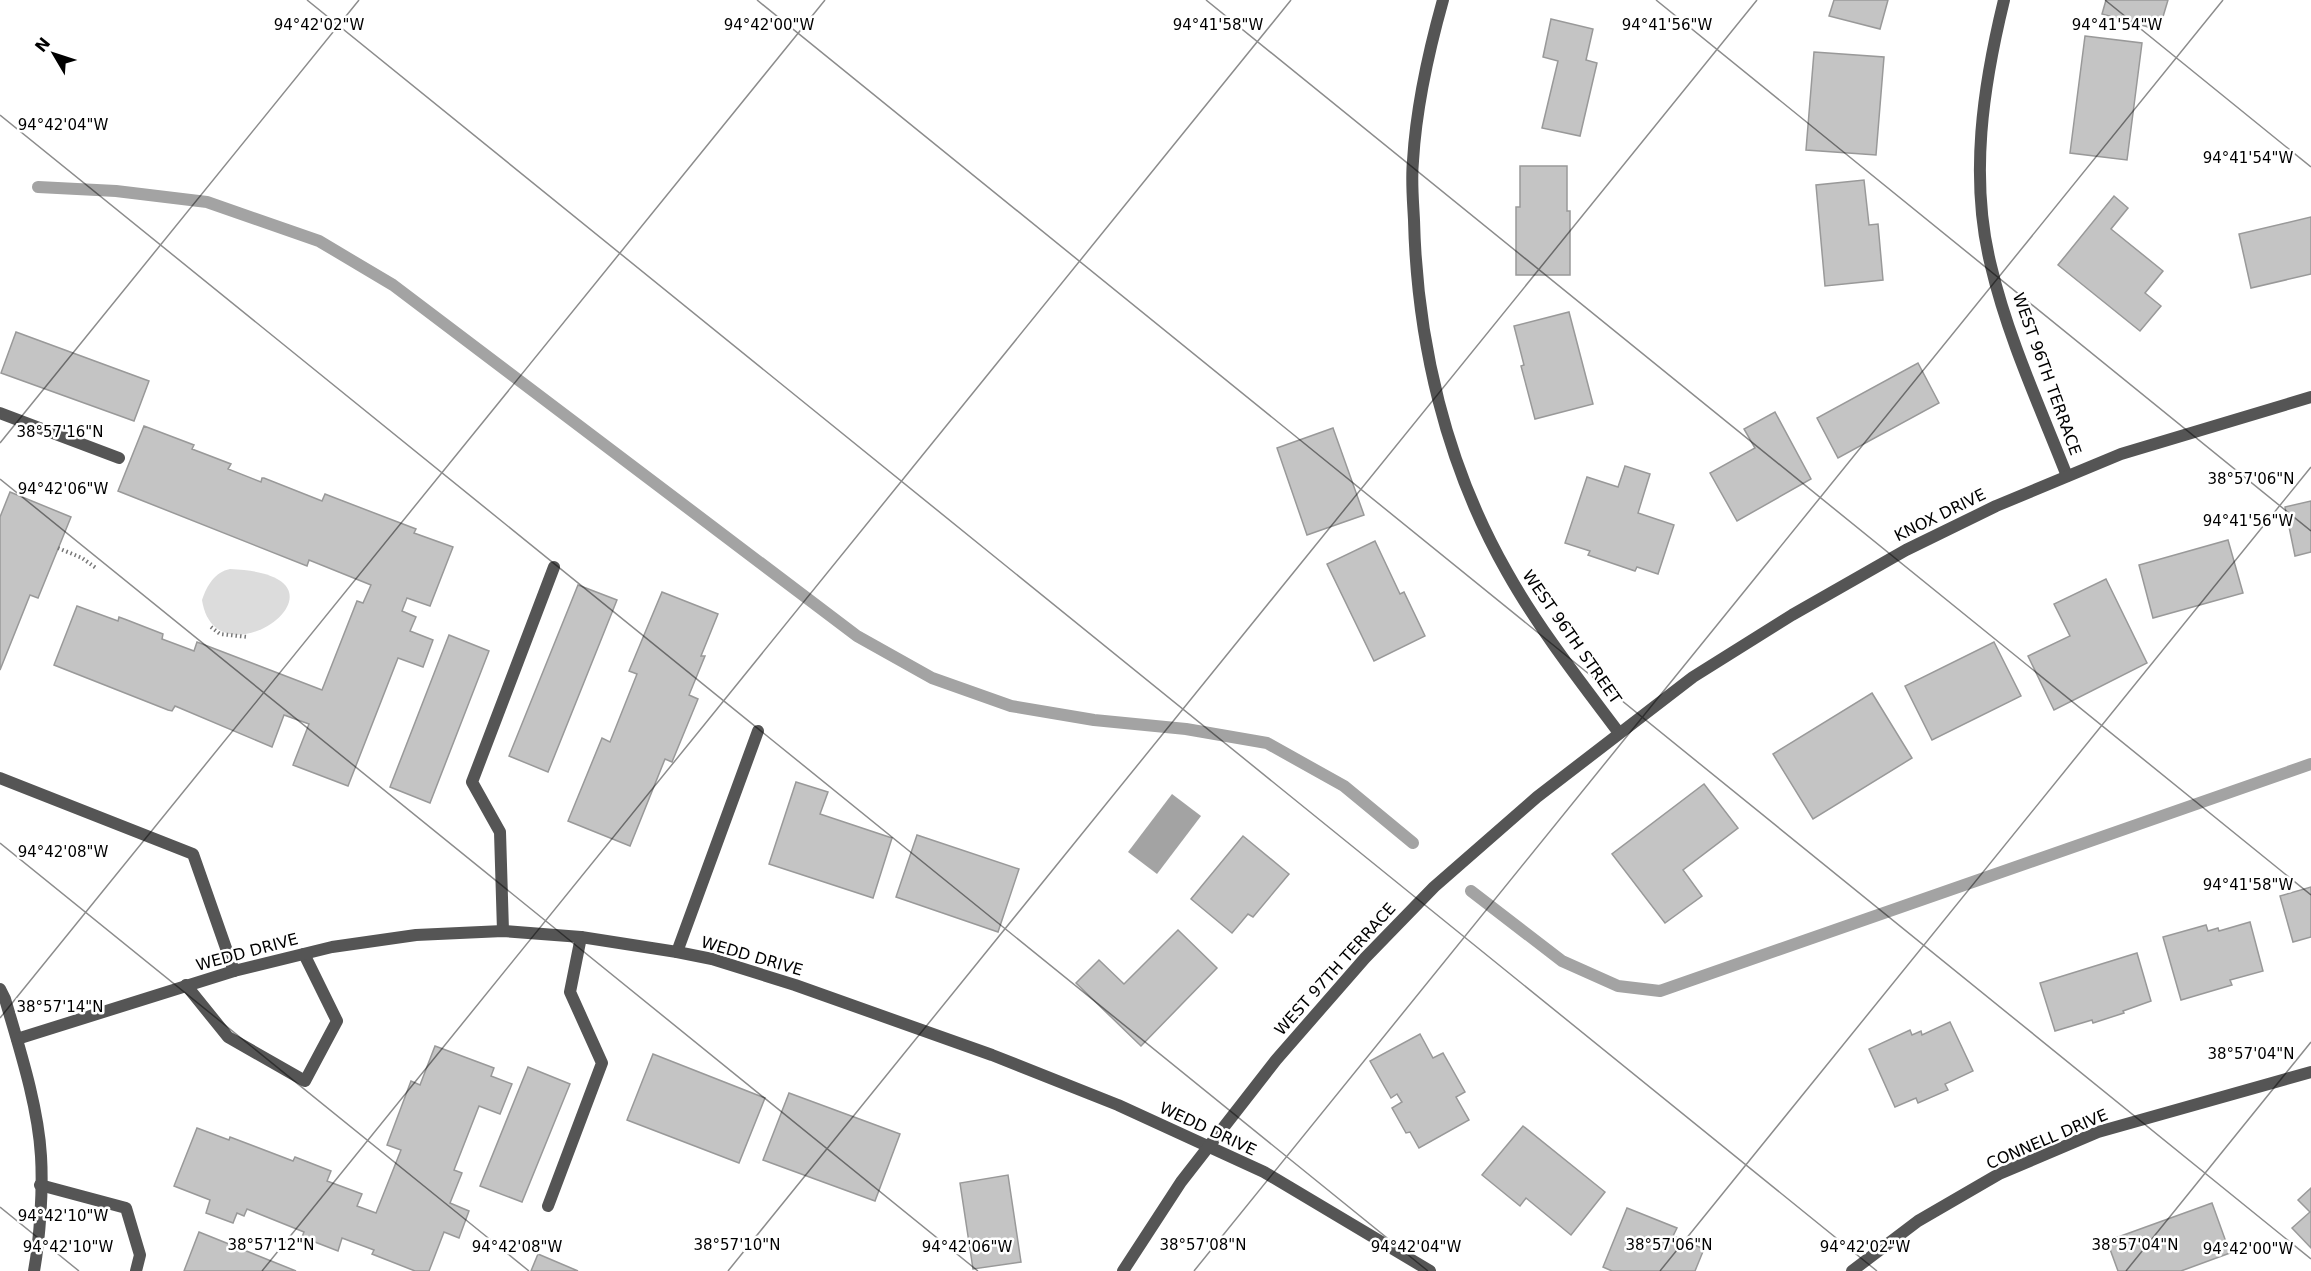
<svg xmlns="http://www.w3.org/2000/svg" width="2311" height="1271" font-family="'DejaVu Sans',sans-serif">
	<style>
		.green { fill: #dcdcdc }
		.water { fill: #a3a3a3 }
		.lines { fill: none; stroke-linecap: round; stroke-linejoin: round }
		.stream { stroke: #a3a3a3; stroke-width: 12 }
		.building { fill: #c4c4c4; stroke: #999; stroke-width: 1.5 }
		.path { stroke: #777; stroke-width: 4; stroke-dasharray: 1.5 3; stroke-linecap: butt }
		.lane { stroke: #555; stroke-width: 12 }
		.street { stroke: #555; stroke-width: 12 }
		.ticks { fill: none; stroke: #000; stroke-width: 1.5; stroke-opacity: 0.45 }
		.labels { text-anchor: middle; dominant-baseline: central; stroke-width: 5; stroke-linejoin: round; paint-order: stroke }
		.street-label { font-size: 16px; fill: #000; stroke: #fff }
		.ticks-label { font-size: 15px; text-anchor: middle; fill: #000; stroke: #fff; stroke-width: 5; stroke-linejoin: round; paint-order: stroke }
	</style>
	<rect width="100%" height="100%" fill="#fff"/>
	<!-- green -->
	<path class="green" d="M230,569C373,575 216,691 202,600C207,585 215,572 230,569Z"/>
	<!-- water -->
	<polygon class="water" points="1172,794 1201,816 1157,874 1128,852"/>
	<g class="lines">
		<!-- stream -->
		<g class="stream">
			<polyline points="38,187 116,191 207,202 319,241 393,285 857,636 932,678 1011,706 1094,720 1186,729 1267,743 1344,786 1413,843"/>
			<polyline points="1471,891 1562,961 1618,986 1660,991 2311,764"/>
		</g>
	</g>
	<!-- building -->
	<g class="building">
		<polygon points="1834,0 1888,0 1880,29 1829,16"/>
		<polygon points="2106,0 2168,0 2159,30 2102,14"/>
		<polygon points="1551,19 1593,29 1586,60 1597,63 1580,136 1542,128 1558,61 1543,57"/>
		<polygon points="2085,36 2142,43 2127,160 2070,153"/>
		<polygon points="1814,52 1884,57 1876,155 1806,150"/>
		<polygon points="1520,166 1567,166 1567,211 1570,211 1570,275 1516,275 1516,207 1520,207"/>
		<polygon points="1864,180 1869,225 1878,224 1883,280 1825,286 1816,185"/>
		<polygon points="2114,196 2128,208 2111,229 2163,271 2145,293 2161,306 2140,331 2058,265"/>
		<polygon points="2311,217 2311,274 2251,288 2239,234"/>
		<polygon points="1569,312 1593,404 1535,419 1521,366 1524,365 1514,326"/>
		<polygon points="16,332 149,381 134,421 1,373"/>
		<polygon points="1918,363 1939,403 1838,458 1817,418"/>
		<polygon points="1775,412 1811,479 1737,521 1710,473 1755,448 1744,429"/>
		<polygon points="144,426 194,445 192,449 231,464 228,469 261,482 262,478 264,478 322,501 325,494 330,496 416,529 414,533 453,547 430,606 407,598 402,611 416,617 410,631 433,640 423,667 398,658 348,786 293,765 309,724 284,715 272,747 175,706 172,711 168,710 54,665 77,606 118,621 119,617 127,620 163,634 162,639 194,651 197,642 322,690 357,601 363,603 371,585 309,560 307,566 118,491"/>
		<polygon points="1333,428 1364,515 1307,535 1277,448"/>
		<polygon points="1625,466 1650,474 1638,513 1674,525 1658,574 1637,567 1635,571 1588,555 1590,551 1565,543 1587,477 1618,487"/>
		<polygon points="10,492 71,517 38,598 30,595 0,670 0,517"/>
		<polygon points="2311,501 2311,552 2295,556 2285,507"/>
		<polygon points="2228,540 2243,593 2153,618 2139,565"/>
		<polygon points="1375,541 1400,594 1404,592 1425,636 1374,661 1327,564"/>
		<polygon points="2106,579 2147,663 2054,710 2028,656 2070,636 2054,604"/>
		<polygon points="578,585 617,600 548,772 509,756"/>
		<polygon points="662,592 718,614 701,656 705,656 689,695 698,699 672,762 665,759 630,846 568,821 602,738 610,742 637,674 629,671"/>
		<polygon points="449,635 489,651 430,803 390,787"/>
		<polygon points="1994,642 2021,696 1932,740 1905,686"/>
		<polygon points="1872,693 1912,758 1813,819 1773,754"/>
		<polygon points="796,782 828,792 820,814 892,838 873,898 769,864"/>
		<polygon points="1704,784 1738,828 1683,870 1702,896 1665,923 1612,854"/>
		<polygon points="917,835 1019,869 998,932 896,897"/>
		<polygon points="1243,836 1289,874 1253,917 1248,914 1232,933 1191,899"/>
		<polygon points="2311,887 2311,937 2293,942 2280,896"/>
		<polygon points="2250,922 2263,971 2230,980 2232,985 2181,1000 2163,937 2206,925 2208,931 2218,928 2219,931"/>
		<polygon points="1178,930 1217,968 1141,1046 1076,983 1099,960 1124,984"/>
		<polygon points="2137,953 2151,1001 2123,1011 2124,1013 2093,1023 2092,1020 2055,1031 2040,983"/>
		<polygon points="1950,1022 1973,1071 1945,1084 1948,1090 1918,1103 1916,1098 1895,1107 1869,1049 1910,1030 1912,1035 1921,1031 1922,1035"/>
		<polygon points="1420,1034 1433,1058 1443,1053 1465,1092 1456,1097 1469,1120 1419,1148 1410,1132 1406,1133 1392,1108 1402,1102 1397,1094 1391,1098 1370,1061"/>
		<polygon points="435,1046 494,1068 491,1076 512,1084 500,1114 479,1106 454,1170 462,1173 450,1203 469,1211 459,1238 444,1232 429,1271 415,1271 372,1254 374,1250 342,1238 338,1251 302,1237 304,1232 247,1209 244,1216 237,1213 233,1223 206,1213 210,1200 174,1186 197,1128 229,1140 230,1137 293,1161 295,1157 331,1171 327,1181 362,1194 357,1206 376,1213 401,1150 387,1145 411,1081 420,1085"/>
		<polygon points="653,1054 765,1098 739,1163 627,1120"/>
		<polygon points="528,1067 570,1084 522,1202 480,1186"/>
		<polygon points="789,1093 900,1134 875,1201 763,1160"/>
		<polygon points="1523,1126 1605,1192 1571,1235 1526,1198 1520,1206 1482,1175"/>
		<polygon points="1008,1175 1021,1262 973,1269 960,1183"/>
		<polygon points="2311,1188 2311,1248 2292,1228 2310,1212 2298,1200"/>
		<polygon points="2212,1203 2230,1253 2181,1271 2118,1271 2107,1241"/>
		<polygon points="1627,1208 1677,1228 1673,1236 1704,1249 1695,1271 1612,1271 1603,1267"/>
		<polygon points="199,1232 296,1271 184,1271"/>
		<polygon points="538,1254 578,1271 531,1271"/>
	</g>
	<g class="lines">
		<!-- path -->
		<g class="path">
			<polyline points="58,548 82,558 96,568"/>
			<polyline points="211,627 220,634 248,637"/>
		</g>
		<!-- lane -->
		<g class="lane">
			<polyline points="0,413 119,458"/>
			<polyline points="0,778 193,854 234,971"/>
			<polyline points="503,931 500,832 472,782 554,567"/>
			<polyline points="677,952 758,731"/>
			<polyline points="186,985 228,1037 305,1081 337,1021 304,954"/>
			<polyline points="40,1185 126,1208 140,1255 136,1271"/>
			<polyline points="548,1206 602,1063 570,992 581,937"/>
		</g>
		<!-- street -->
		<g class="street">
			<path d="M1443,0C1429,50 1416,109 1413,161C1411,180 1413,200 1414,220C1417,342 1446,465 1507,572C1539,629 1580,681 1619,733"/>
			<path d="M2004,0C1983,86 1969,178 1991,266C2008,338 2040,407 2067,476"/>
			<path d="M0,989L5,999C19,1047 38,1105 41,1156C43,1189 40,1238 34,1271"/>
			<polyline points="17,1039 234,971 332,947 416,935 503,931 581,937 677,952 712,959 795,985 992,1055 1118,1105 1264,1172 1430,1271"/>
			<polyline points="1123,1271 1181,1182 1276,1060 1365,958 1434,887 1537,797 1693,677 1792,615 1906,550 1996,506 2121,454 2311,397"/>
			<polyline points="1852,1271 1918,1221 1999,1174 2098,1132 2311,1072"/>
		</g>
	</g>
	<!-- ticks -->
	<path class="ticks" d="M307,0L1877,1271M757,0L2311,1259M1206,0L2311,895M1656,0L2311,531M2105,0L2311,167M0,115L1428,1271M0,443L359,0M0,479L978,1271M0,843L529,1271M0,1018L825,0M0,1207L79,1271M262,1271L1291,0M728,1271L1757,0M1194,1271L2223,0M1660,1271L2311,467M2126,1271L2311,1042"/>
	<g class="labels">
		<!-- street labels -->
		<g class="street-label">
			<text transform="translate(2047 374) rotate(70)">WEST 96TH TERRACE</text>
			<text transform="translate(1940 515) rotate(-26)">KNOX DRIVE</text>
			<text transform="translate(1572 637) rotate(55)">WEST 96TH STREET</text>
			<text transform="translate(247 952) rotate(-15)">WEDD DRIVE</text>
			<text transform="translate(752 956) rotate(16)">WEDD DRIVE</text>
			<text transform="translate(1335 969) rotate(-48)">WEST 97TH TERRACE</text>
			<text transform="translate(1208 1129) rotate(25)">WEDD DRIVE</text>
			<text transform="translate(2047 1139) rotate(-23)">CONNELL DRIVE</text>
		</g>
	</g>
	<g class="ticks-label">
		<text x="319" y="30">94°42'02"W</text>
		<text x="769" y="30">94°42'00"W</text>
		<text x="1218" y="30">94°41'58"W</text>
		<text x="1667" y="30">94°41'56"W</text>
		<text x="2117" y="30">94°41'54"W</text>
		<text x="63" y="130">94°42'04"W</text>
		<text x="2248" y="163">94°41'54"W</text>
		<text x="60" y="437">38°57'16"N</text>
		<text x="2251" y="484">38°57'06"N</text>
		<text x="63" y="494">94°42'06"W</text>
		<text x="2248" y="526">94°41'56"W</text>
		<text x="63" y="857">94°42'08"W</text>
		<text x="2248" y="890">94°41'58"W</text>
		<text x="60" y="1012">38°57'14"N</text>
		<text x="2251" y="1059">38°57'04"N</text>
		<text x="63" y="1221">94°42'10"W</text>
		<text x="271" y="1250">38°57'12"N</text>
		<text x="737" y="1250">38°57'10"N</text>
		<text x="1203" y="1250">38°57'08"N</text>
		<text x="1669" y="1250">38°57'06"N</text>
		<text x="2135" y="1250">38°57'04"N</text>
		<text x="68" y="1252">94°42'10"W</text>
		<text x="517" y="1252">94°42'08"W</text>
		<text x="967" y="1252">94°42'06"W</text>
		<text x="1416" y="1252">94°42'04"W</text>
		<text x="1865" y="1252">94°42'02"W</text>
		<text x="2248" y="1254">94°42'00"W</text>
	</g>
	<!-- north arrow -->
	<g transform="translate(54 54) rotate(309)" stroke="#ffffff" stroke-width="4.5" paint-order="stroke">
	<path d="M0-4.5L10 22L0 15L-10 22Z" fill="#000000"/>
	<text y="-9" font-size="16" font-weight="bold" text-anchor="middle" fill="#000000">N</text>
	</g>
</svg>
